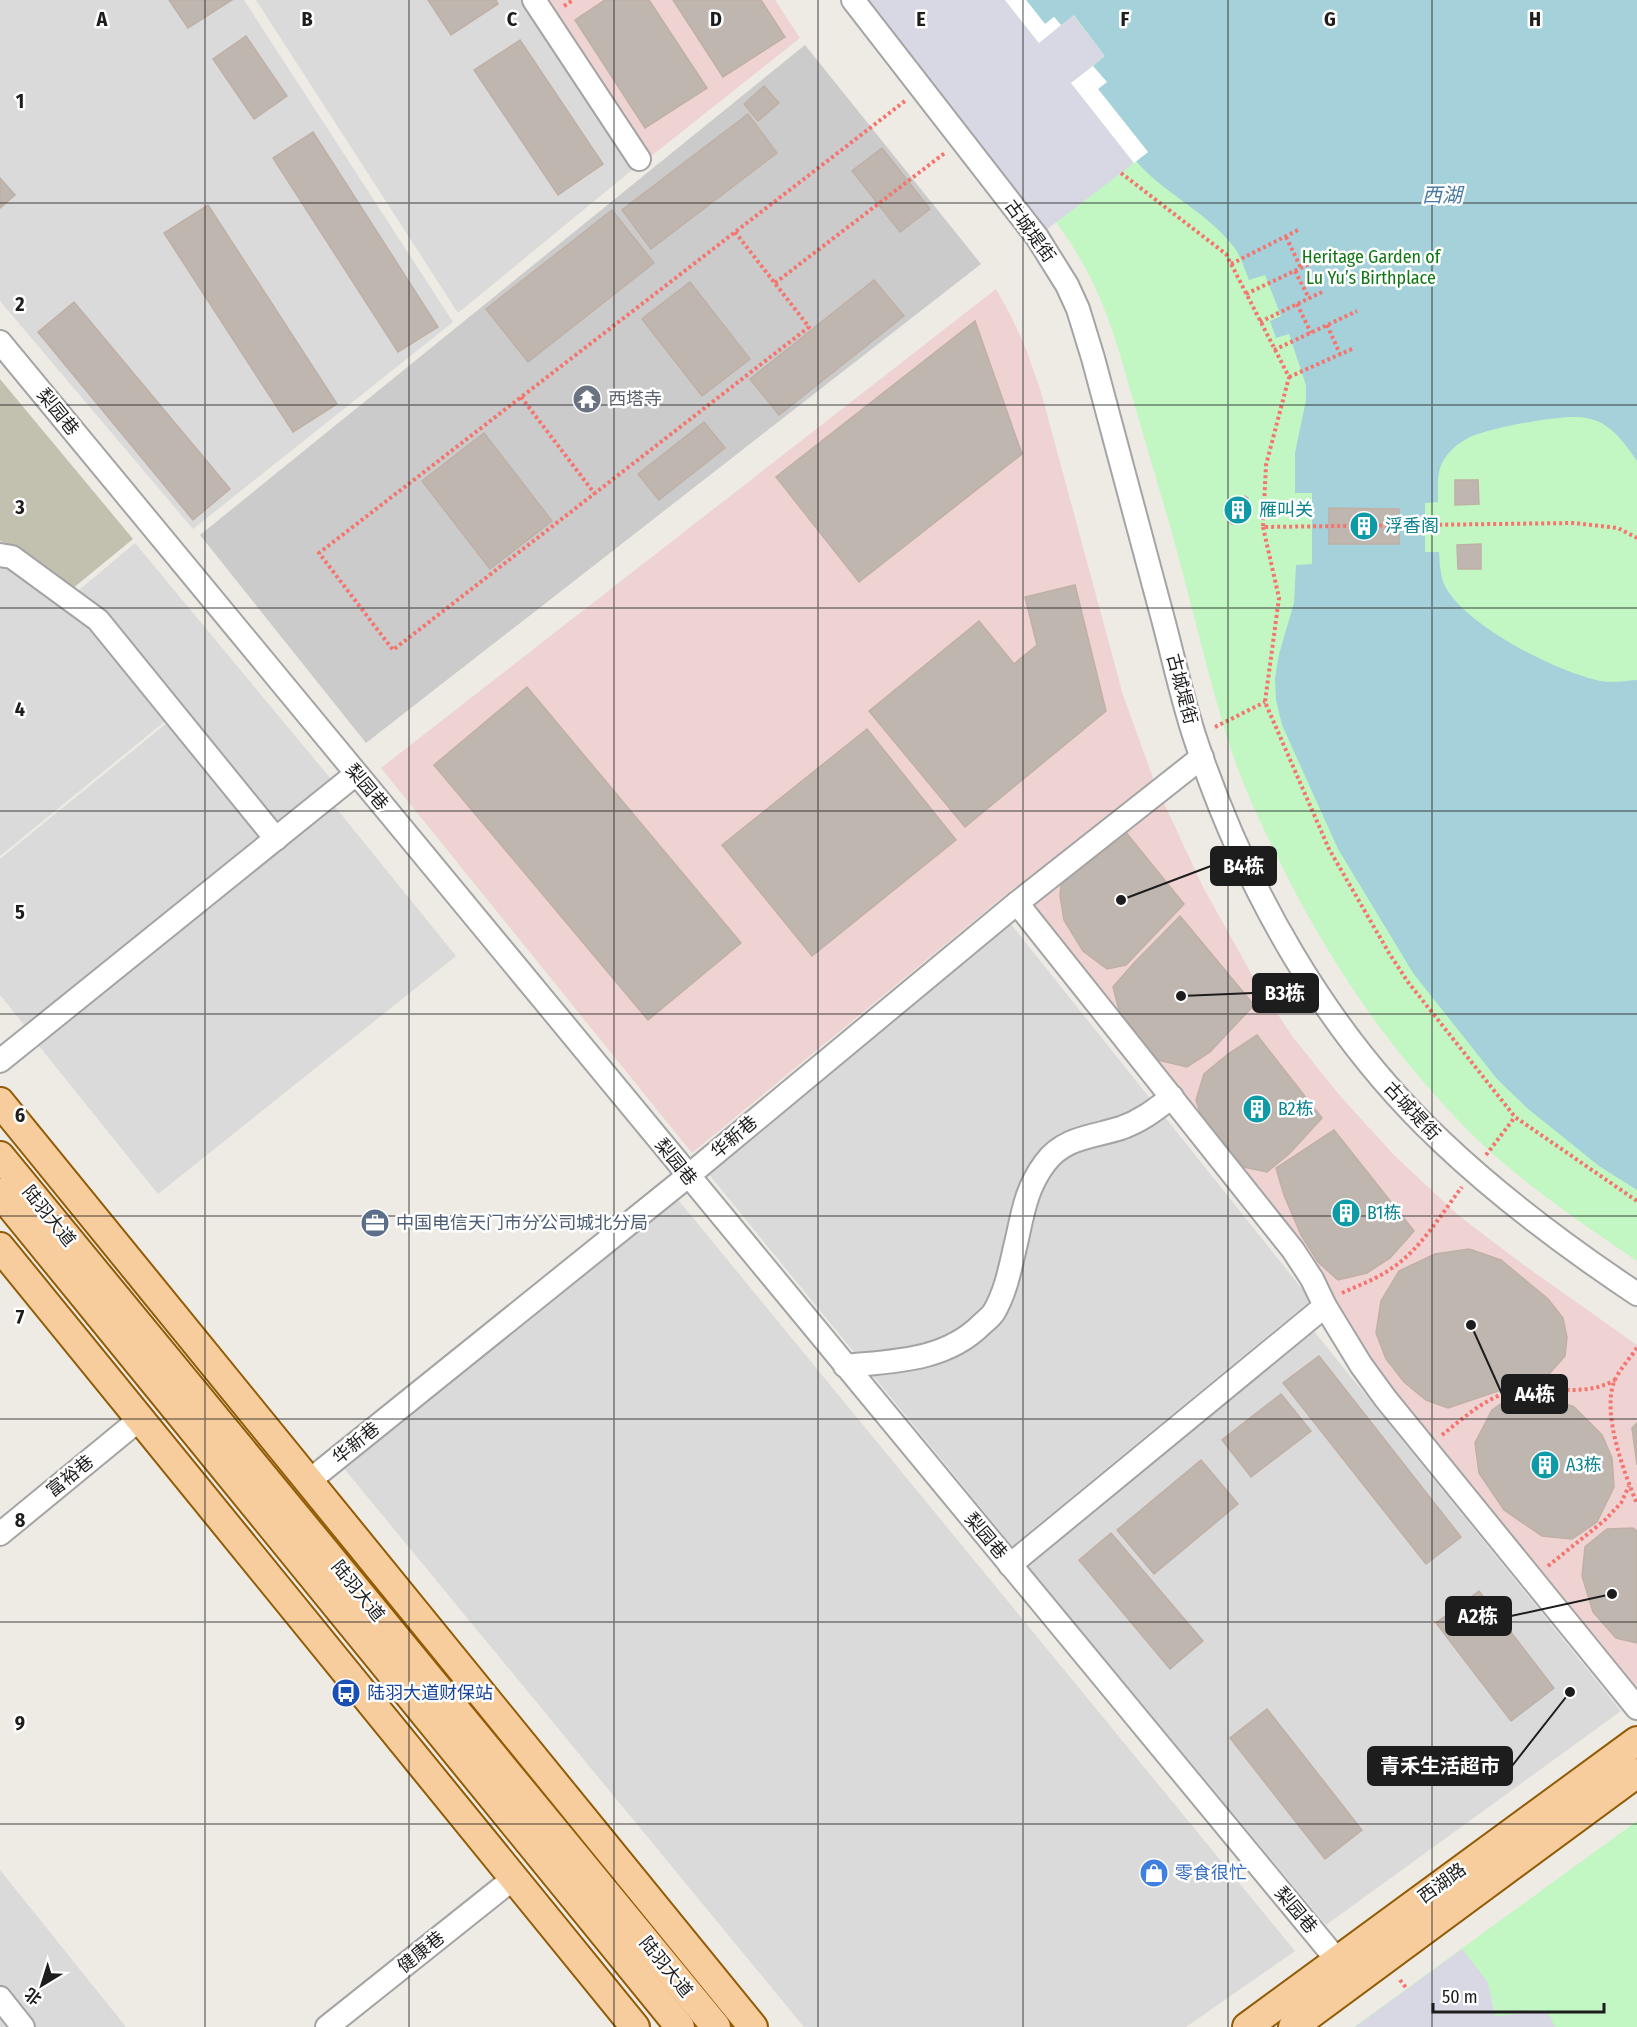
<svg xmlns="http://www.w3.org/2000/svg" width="1637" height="2027" font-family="'Fira Sans Condensed','Noto Sans SC',sans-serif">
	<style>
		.residential { fill: #dbdada }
		.commercial { fill: #efd3d3 }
		.religious { fill: #cbcbcb }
		.construction { fill: #c2c1af }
		.park { fill: #c2f7c3 }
		.plaza { fill: #d8d8e4 }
		.water { fill: #a5d1da }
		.pier { fill: #fff }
		.building { fill: #bfb6b0; stroke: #bfb0a6; stroke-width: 1.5 }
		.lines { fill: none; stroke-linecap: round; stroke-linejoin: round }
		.minor-casing { stroke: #a4a4a4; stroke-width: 26 }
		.major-casing { stroke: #915c05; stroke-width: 32 }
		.path { stroke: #f5756e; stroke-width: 4; stroke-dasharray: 3 3; stroke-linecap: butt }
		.minor { stroke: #fff; stroke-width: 22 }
		.major { stroke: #f8cd9e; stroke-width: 28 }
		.grid { fill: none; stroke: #1d1d1d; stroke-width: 1.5; stroke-opacity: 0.55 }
		.labels { text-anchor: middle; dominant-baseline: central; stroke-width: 5; stroke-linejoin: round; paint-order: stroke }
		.street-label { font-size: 18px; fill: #1d1d1d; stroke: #fff }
		.park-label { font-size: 18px; fill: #0f7713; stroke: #fff }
		.worship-label { font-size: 18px; fill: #5b616d; stroke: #fff; text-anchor: start }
		.culture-label { font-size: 18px; fill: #0d838f; stroke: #fff; text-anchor: start }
		.service-label { font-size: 18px; fill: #4e5e75; stroke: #fff; text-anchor: start }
		.transit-label { font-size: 18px; fill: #164399; stroke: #fff; text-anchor: start }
		.shop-label { font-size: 18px; fill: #366cbe; stroke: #fff; text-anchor: start }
		.water-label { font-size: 20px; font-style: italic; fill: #4a7aa1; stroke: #fff }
		.grid-label { font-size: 20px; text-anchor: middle; font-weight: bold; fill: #1d1d1d; stroke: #fff; stroke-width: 5; stroke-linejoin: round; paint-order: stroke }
		.leader { fill: none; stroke: #1d1d1d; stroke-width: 2 }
		.callout-dot { fill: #1d1d1d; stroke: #fff; stroke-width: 2 }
		.callout { fill: #1d1d1d; stroke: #1d1d1d; stroke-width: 2 }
		.callout-label { font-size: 20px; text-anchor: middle; font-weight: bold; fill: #fff }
	</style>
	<rect width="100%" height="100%" fill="#eeeae4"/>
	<!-- residential -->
	<g class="residential">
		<polygon points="0,0 244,0 453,322 193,529 0,301"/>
		<polygon points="256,0 521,0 632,170 458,313"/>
		<polygon points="135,543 335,784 269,838 169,718 0,856 0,563 66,601"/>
		<polygon points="168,722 267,841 30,1032 0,995 0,859"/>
		<polygon points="332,803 456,956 158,1194 35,1041"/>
		<polygon points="1002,913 1311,1300 1012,1546 698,1161"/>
		<polygon points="675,1196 1295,1951 1186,2027 804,2027 342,1466"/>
		<polygon points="1313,1330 1621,1711 1326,1925 1027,1565"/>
		<polygon points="0,1870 126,2027 0,2027"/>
	</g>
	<!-- commercial -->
	<g class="commercial">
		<polygon points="547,0 775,0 800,38 650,157"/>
		<polygon points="996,289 1011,316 1026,349 1041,392 1123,695 1156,786 1203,887 1252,975 1292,1036 1341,1097 1394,1155 1458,1215 1521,1263 1637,1345 1637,1690 1394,1393 1283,1221 1015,887 692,1153 381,768"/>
	</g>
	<!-- religious -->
	<polygon class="religious" points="805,45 981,264 366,743 200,535"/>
	<!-- construction -->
	<polygon class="construction" points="0,379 133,539 72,589 13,546 0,541"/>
	<!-- park -->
	<g class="park">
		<path d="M882,0H1637V1261C1574,1218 1507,1173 1455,1117C1380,1038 1321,948 1274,850C1256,814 1239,776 1227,737C1205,666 1189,592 1168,519C1156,478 1144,437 1132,396C1114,332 1100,284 1061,229Z"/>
		<polygon points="1637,1821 1637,2027 1354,2027"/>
	</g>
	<!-- plaza -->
	<g class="plaza">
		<polygon points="853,0 1005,0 1039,43 1073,15 1105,56 1071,83 1134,163 1037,237"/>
		<polygon points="1462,1949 1488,1982 1495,2016 1547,2011 1555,2027 1355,2027"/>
	</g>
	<!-- water -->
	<path class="water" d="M1026,0H1637V461C1627,447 1618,433 1603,424C1597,420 1585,417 1577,417C1553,416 1491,428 1470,437C1460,442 1451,449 1445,458C1436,470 1438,487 1438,502L1425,503V552H1439C1440,563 1440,574 1444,584C1463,625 1557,672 1600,681C1612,683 1625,681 1637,680V1190L1599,1166L1527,1108L1497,1079L1413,973L1338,849L1282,725L1276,700L1275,678L1279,654L1294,603L1296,565L1312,564V493H1295V453L1306,400V385L1289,334L1276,338L1270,321L1281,316L1265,275L1249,280C1245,271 1242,259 1236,250C1210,213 1165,195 1136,161L1148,152L1098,89L1106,82L1093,66L1105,56L1074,15L1061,25L1054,17L1045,24Z"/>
	<!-- pier -->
	<g class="pier">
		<polygon points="1005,0 1026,0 1045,24 1054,17 1061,25 1039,43"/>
		<polygon points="1093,66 1107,82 1098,89 1148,152 1134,163 1071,83"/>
	</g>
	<!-- building -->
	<g class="building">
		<polygon points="169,0 232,0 188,28"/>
		<polygon points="428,0 496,0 498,4 451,35"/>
		<polygon points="605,0 649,0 707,88 645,128 575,20"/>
		<polygon points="673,0 761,0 785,37 723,77"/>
		<polygon points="246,36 287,96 254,119 213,59"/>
		<polygon points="520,40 603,164 558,195 474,70"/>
		<polygon points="764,86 779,103 758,121 744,104"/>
		<polygon points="748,114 777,153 651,249 622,210"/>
		<polygon points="313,132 438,327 398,352 273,158"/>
		<polygon points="882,148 930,209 900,232 852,171"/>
		<polygon points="0,178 15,195 0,208"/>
		<polygon points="208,205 337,404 293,432 164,233"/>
		<polygon points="612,210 654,263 528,362 486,309"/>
		<polygon points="874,280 904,316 779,415 750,379"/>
		<polygon points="690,282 750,359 702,396 642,319"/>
		<polygon points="74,302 230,489 193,520 38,332"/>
		<polygon points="975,321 1022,454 859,582 776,477"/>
		<polygon points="704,422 725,448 659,500 638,474"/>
		<polygon points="484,433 552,521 490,569 422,481"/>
		<polygon points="1455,480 1478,480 1479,504 1455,505"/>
		<polygon points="1245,496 1248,498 1232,524 1229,522"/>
		<polygon points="1329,508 1399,509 1399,544 1329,544"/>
		<polygon points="1481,544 1481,569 1458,569 1457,545"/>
		<polygon points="1075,585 1106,711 965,827 869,711 979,621 1014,664 1037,645 1025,597"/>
		<polygon points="527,687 741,943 648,1020 434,765"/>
		<polygon points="867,729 956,840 812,956 722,845"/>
		<polygon points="1124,830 1184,904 1126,965 1107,969 1083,951 1064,920 1060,896 1062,875"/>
		<polygon points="1180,916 1254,1005 1210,1052 1187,1067 1158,1060 1135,1039 1120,1014 1113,987 1133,964"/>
		<polygon points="1257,1035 1322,1118 1290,1153 1267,1172 1244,1167 1203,1121 1196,1100 1204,1074 1228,1054"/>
		<polygon points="1334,1130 1414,1231 1390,1258 1367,1273 1338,1280 1318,1262 1301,1235 1284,1195 1276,1168"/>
		<polygon points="1469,1249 1501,1260 1548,1299 1563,1318 1567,1337 1565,1356 1549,1374 1448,1408 1426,1400 1404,1382 1386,1359 1376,1333 1381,1301 1399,1271 1435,1254"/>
		<polygon points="1319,1356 1461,1537 1426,1564 1283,1383"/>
		<polygon points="1281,1394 1311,1431 1251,1477 1222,1440"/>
		<polygon points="1515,1394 1542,1394 1574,1407 1602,1435 1612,1458 1614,1487 1597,1522 1572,1539 1542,1536 1504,1510 1479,1473 1475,1443 1492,1410"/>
		<polygon points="1637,1423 1637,1465 1632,1428"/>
		<polygon points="1201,1460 1238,1504 1154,1574 1117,1530"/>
		<polygon points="1633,1528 1637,1531 1637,1643 1616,1638 1593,1612 1582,1576 1585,1547 1607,1529"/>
		<polygon points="1111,1533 1203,1641 1170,1669 1079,1560"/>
		<polygon points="1479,1591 1554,1688 1511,1721 1436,1623"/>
		<polygon points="1267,1709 1362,1830 1325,1859 1230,1738"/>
	</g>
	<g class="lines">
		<!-- minor casing -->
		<g class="minor-casing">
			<g id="minor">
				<polyline points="534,0 639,159"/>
				<path d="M853,0L1037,237L1067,285L1078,309L1093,358C1115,441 1138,525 1160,608C1172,651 1181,696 1195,738C1245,889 1326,1033 1442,1142C1502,1199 1568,1248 1637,1294"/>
				<polyline points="0,342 1347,1972"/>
				<polyline points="0,555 12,557 98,620 276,839"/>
				<polyline points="0,1061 356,774"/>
				<polyline points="1325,1306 1361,1365 1385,1398 1637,1708"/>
				<path d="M845,1366C893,1361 945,1361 981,1325C985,1321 991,1317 994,1312C1007,1290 1011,1263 1017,1239C1023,1211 1027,1187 1045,1163C1064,1137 1093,1137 1121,1128C1141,1121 1155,1110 1172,1097"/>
				<polyline points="309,1481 688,1176 1017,903 1202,757"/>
				<polyline points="0,1534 140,1419"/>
				<polyline points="1010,1565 1325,1306 1312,1279 1293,1250 1017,903"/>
				<polyline points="0,1998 23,2027"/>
				<polyline points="327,2027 514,1878"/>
			</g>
		</g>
		<!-- major casing -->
		<g class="major-casing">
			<g id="major">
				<polyline points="0,1102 753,2027"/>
				<polyline points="0,1156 716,2027"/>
				<polyline points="0,1193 680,2027"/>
				<polyline points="0,1247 635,2027"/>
				<polyline points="1247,2027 1637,1741"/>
				<polyline points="1293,2027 1637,1773"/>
			</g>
		</g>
		<!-- path -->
		<g class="path">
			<polyline points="564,6 573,0"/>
			<polyline points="1121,173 1226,254 1289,377 1266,465 1263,527 1574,523 1618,528 1637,538"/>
			<polyline points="735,232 809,327 393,650 319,553 905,101"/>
			<polyline points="1286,237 1301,268"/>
			<polyline points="1231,264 1298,230"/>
			<polyline points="1295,271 1309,298"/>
			<polyline points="775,283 946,152"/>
			<polyline points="1246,294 1324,257"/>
			<polyline points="1297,304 1311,333"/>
			<polyline points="1260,322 1322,292"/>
			<polyline points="1327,325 1340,354"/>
			<polyline points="1274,350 1357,311"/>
			<polyline points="1289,377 1354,348"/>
			<polyline points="521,397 595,494"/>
			<polyline points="1263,527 1279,598 1265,702 1329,849 1389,953 1408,982 1515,1117 1637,1201"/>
			<polyline points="1215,727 1265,702"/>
			<polyline points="1486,1155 1515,1117"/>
			<path d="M1342,1293C1359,1285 1377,1279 1392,1268C1421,1249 1441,1214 1462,1187"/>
			<path d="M1637,1348C1630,1358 1619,1370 1614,1382C1602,1415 1624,1472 1637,1504"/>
			<path d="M1442,1435C1465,1417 1488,1395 1518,1390C1552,1385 1583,1398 1615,1380"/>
			<polyline points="1548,1566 1605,1520 1621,1503 1629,1486"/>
			<polyline points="1400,1980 1407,1989"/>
		</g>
		<!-- minor -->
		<use href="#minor" class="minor"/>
		<!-- major -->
		<use href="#major" class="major"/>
	</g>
	<!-- grid -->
	<path class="grid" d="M205,0V2027M409,0V2027M614,0V2027M818,0V2027M1023,0V2027M1228,0V2027M1432,0V2027M0,203H1637M0,405H1637M0,608H1637M0,811H1637M0,1014H1637M0,1216H1637M0,1419H1637M0,1622H1637M0,1824H1637"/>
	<!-- icons -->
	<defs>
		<g id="temple-disc" transform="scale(1.5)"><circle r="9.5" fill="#6b7280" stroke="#fff"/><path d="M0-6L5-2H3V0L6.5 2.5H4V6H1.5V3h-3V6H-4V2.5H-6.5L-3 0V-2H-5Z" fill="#fff"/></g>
		<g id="building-disc" transform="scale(1.5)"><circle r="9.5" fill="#0f9aa8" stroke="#fff"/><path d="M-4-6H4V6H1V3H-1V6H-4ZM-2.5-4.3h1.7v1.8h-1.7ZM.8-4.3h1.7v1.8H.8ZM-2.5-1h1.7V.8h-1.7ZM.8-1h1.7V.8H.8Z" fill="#fff"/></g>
		<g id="office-disc" transform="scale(1.5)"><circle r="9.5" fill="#5c6f8a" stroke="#fff"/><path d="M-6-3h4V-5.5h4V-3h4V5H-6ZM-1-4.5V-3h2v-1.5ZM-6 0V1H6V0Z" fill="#fff"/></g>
		<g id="bus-disc" transform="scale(1.5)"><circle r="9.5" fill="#1a4fb4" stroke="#fff"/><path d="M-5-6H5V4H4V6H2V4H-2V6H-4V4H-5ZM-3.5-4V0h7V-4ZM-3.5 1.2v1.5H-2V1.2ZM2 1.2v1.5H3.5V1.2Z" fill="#fff"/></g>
		<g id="shop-disc" transform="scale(1.5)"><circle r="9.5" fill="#3f7fe0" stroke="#fff"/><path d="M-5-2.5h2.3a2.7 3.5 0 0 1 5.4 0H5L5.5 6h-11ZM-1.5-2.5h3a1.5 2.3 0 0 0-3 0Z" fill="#fff"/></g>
	</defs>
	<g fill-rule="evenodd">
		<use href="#temple-disc" x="587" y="399"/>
		<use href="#building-disc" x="1238" y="510"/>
		<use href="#building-disc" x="1364" y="526"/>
		<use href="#building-disc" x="1257" y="1109"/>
		<use href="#building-disc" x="1346" y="1213"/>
		<use href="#office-disc" x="375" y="1223"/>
		<use href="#building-disc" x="1545" y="1465"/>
		<use href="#bus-disc" x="346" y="1693"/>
		<use href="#shop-disc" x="1154" y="1873"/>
	</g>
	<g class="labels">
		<!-- street labels -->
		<g class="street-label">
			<text transform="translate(1030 231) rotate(54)">古城堤街</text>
			<text transform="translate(58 412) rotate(51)">梨园巷</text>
			<text transform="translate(1182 689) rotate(75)">古城堤街</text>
			<text transform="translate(367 787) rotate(50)">梨园巷</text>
			<text transform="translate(1412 1111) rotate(47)">古城堤街</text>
			<text transform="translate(734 1137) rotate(-40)">华新巷</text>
			<text transform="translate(676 1162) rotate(51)">梨园巷</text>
			<text transform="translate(49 1216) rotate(51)">陆羽大道</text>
			<text transform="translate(356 1443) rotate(-39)">华新巷</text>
			<text transform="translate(70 1476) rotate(-39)">富裕巷</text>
			<text transform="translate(986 1536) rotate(50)">梨园巷</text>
			<text transform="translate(358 1591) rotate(51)">陆羽大道</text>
			<text transform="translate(1442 1883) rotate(-36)">西湖路</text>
			<text transform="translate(1296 1910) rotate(50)">梨园巷</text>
			<text transform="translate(421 1952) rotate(-39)">健康巷</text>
			<text transform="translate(666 1967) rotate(51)">陆羽大道</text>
		</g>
		<!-- park labels -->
		<g class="park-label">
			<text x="1371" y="257">Heritage Garden of<tspan x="1371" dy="21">Lu Yu’s Birthplace</tspan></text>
		</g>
		<!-- worship labels -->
		<g class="worship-label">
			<text x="608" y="399">西塔寺</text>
		</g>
		<!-- culture labels -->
		<g class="culture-label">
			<text x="1259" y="510">雁叫关</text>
			<text x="1385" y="526">浮香阁</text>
			<text x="1278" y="1109">B2栋</text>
			<text x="1367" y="1213">B1栋</text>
			<text x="1566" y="1465">A3栋</text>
		</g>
		<!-- service labels -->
		<g class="service-label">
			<text x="396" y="1223">中国电信天门市分公司城北分局</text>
		</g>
		<!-- transit labels -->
		<g class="transit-label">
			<text x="367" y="1693">陆羽大道财保站</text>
		</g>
		<!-- shop labels -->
		<g class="shop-label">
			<text x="1175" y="1873">零食很忙</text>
		</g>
		<!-- water labels -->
		<g class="water-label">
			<text x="1442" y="195">西湖</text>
		</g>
	</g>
	<g class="grid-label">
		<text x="102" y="26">A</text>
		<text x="307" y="26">B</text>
		<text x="512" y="26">C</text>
		<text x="716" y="26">D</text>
		<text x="921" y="26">E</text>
		<text x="1125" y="26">F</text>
		<text x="1330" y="26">G</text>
		<text x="1535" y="26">H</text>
		<text x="20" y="108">1</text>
		<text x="20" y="311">2</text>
		<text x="20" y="514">3</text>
		<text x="20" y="716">4</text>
		<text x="20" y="919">5</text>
		<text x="20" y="1122">6</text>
		<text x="20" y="1324">7</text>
		<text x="20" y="1527">8</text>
		<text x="20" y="1730">9</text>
	</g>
	<!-- callouts -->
	<path class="leader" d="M1121 900L1211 866M1181 996L1253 993M1471 1325L1502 1394M1612 1594L1511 1616M1570 1692L1512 1766"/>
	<g class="callout-dot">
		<circle cx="1121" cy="900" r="6"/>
		<circle cx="1181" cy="996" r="6"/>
		<circle cx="1471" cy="1325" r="6"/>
		<circle cx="1612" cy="1594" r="6"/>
		<circle cx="1570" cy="1692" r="6"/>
	</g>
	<g class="callout">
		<rect x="1211" y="847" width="65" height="38" rx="6"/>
		<rect x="1253" y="974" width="65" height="38" rx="6"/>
		<rect x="1502" y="1375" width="65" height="38" rx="6"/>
		<rect x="1446" y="1597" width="65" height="38" rx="6"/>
		<rect x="1368" y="1747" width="144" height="38" rx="6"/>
	</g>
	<g class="callout-label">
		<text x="1244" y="873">B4栋</text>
		<text x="1285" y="1000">B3栋</text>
		<text x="1535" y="1401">A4栋</text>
		<text x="1478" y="1623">A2栋</text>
		<text x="1440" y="1773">青禾生活超市</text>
	</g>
	<!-- north arrow -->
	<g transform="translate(42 1985) rotate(218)" stroke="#ffffff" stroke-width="4.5" paint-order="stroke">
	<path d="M0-4.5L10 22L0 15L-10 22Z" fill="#1d1d1d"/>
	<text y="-9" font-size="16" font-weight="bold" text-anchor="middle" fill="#1d1d1d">北</text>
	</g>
	<!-- scale -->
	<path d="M1433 2003v9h171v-9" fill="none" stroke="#1d1d1d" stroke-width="3"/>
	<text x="1442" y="2003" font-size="18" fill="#1d1d1d" stroke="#ffffff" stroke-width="4.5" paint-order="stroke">50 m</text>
</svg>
